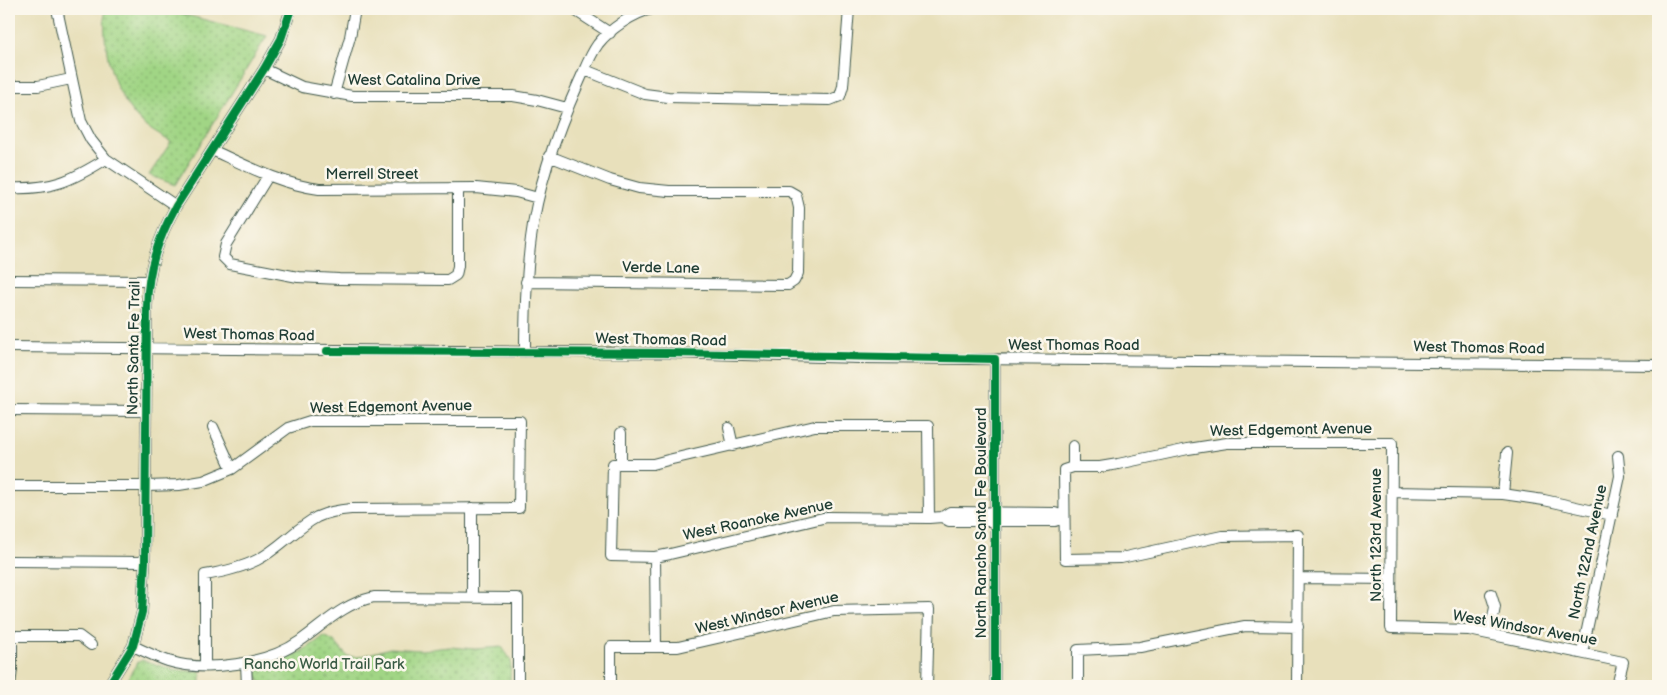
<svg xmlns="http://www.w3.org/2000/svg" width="1667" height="695" font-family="'Balsamiq Sans',sans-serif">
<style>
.park{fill:url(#park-dots);stroke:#60895c}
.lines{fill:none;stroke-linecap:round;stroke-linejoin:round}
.minor-casing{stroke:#3d5548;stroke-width:12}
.minor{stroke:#fff;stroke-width:10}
.cycleway-casing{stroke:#fbf7ec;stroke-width:11}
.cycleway{stroke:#00873e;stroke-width:8}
.labels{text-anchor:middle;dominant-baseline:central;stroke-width:5;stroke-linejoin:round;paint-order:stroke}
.street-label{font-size:15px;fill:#1f3d34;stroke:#fbf7ec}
.park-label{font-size:15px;fill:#395b44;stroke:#fbf7ec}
</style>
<defs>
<pattern id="park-dots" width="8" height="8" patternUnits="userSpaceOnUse" patternTransform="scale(1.25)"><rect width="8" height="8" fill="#a1d585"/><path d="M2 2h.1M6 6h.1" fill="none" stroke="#83ae6e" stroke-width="1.8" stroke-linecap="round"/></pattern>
</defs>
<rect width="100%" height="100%" fill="#fbf7ec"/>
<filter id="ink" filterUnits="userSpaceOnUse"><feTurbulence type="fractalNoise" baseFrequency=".02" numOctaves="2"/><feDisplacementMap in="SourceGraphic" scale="10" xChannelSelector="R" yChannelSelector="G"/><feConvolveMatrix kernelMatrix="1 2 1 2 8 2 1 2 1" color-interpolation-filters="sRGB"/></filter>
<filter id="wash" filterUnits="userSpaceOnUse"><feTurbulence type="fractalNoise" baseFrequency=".0096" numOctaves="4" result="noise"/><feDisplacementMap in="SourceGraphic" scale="20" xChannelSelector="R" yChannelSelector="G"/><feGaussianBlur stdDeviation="1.12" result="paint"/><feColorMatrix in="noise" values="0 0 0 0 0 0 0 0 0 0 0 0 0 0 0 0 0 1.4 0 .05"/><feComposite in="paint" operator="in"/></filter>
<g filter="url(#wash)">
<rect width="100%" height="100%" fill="#e8e0bb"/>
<path class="park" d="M 105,9 L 167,10 L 267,36 L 175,185 L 149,175 L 171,142 C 161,136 150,130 142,123 C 112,94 102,49 105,9 Z
M 324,636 L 334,641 L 347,656 L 358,657 L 390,648 L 420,650 L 450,647 L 475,649 L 502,647 L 511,660 L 510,686 L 261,686 L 257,674 L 260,667 C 285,661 304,652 324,636 Z
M 142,660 L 174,670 L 201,672 L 201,686 L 123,686 L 137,663 Z"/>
</g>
<g filter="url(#ink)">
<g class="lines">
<g class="minor-casing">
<path id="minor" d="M 57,9 L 81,121 L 91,140 L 106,159 L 176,206
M 573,9 L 610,33
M 264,69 L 302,87 L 352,96 L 513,96 L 537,100 L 567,108
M 585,70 L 645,94 L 668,97 L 830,100 L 840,96 L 843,86 L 849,9
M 9,86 L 38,86 L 71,79
M 334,94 L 350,37 L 355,9
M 212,150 C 247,166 281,184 319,189 L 476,188 L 516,192 L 538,198
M 268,176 L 226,244 L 223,257 L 230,264 L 298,277 L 339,279 L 448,280 L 456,275 L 458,266 L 458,189
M 9,188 C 51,190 71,181 106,159
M 9,280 L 148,281
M 526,282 L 788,285 L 794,281 L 798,273 L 799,208 L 796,195 L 789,191 L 669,191 L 639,188 L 610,180 L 549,156
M 9,347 L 669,353 L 859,358 L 1658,365
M 525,352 C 525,314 526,276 531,238 C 538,183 557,131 579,82 C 585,69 590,55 598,44 C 609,30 634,12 652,9
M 995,359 L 995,686
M 9,410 L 146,411
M 213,427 L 232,469
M 729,428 L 733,446
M 621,433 L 621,464 L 613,464 L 611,556 L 655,557 L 670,554 L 827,517 L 929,518 L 942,517 L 950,512 L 1055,513 L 1064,517
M 1073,446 L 1073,467 L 1064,470 L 1065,559 L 1121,558 L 1222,536 L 1298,535 L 1297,686
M 621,464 L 653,464 L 668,460 L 815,426 L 928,426 L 929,518
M 1073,467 L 1100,467 L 1118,464 L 1188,449 L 1227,443 L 1392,443 L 1391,628 L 1469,630 L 1623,662 L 1617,686
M 9,486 L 146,486 L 179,485 L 203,481 L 232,469 L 288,428 L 310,421 L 520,421 L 519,508 L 351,509 C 339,510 328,512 317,517 C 295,529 279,549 257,560 C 241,568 223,572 205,575 L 205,665
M 1392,492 L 1503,494 L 1544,500 L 1612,515
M 1503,494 L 1507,453
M 942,517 L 949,521 L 1055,521 L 1064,517
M 655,557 L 656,647
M 9,561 L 145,562
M 1298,578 L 1391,579
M 472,597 L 472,508
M 1490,634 L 1495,607 L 1491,594
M 9,636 L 79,636 L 91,645
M 133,646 C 144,651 156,657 168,661 C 206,673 268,664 300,641 C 327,622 341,605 374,597 L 518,598 L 518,686
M 1582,653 L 1620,476 L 1618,456
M 246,663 L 247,686
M 10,686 L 12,669 L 12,636
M 108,686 L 133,646 L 142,612 L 145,562 L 147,306 C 148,268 158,239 176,206 L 264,69 L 281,39 L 291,9
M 611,686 L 611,647 L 678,647 L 834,611 L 929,609 L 927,686
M 1078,686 L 1078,650 L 1140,647 L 1245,626 L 1298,627"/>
</g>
<use href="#minor" class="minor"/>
<g class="cycleway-casing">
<path id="cycleway" d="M 327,351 L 669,353 L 995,359 L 995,686
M 108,686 L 133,646 L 142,612 L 145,562 L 147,306 C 148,268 158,239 176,206 L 264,69 L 281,39 L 291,9"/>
</g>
<use href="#cycleway" class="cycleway"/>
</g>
</g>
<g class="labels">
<g class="street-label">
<text x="414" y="80">West Catalina Drive</text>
<text x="372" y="174">Merrell Street</text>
<text transform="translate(661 268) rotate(1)">Verde Lane</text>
<text transform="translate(249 335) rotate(1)">West Thomas Road</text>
<text transform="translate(661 340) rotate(1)">West Thomas Road</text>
<text x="1074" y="345">West Thomas Road</text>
<text transform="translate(134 348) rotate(-89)">North Santa Fe Trail</text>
<text transform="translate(1479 348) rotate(1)">West Thomas Road</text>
<text transform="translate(391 407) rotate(-1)">West Edgemont Avenue</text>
<text transform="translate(1291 430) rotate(-1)">West Edgemont Avenue</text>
<text transform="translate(758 520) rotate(-12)">West Roanoke Avenue</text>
<text transform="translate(981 523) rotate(-90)">North Rancho Santa Fe Boulevard</text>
<text transform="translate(1376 535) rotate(-90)">North 123rd Avenue</text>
<text transform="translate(1588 552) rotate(-78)">North 122nd Avenue</text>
<text transform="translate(767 613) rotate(-13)">West Windsor Avenue</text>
<text transform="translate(1525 628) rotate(10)">West Windsor Avenue</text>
</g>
<g class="park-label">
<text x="324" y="664">Rancho World Trail Park</text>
</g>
</g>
<rect width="1667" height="695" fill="none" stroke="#fbf7ec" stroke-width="30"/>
</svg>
